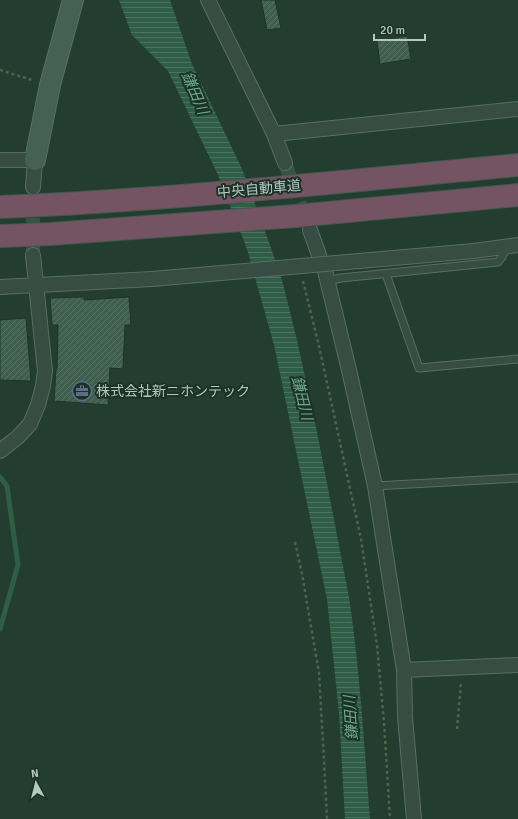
<svg xmlns="http://www.w3.org/2000/svg" width="518" height="819" font-family="Signika,'Noto Sans JP',sans-serif">
<style>
.water{fill:url(#water-rules)}
.lines{fill:none;stroke-linecap:round;stroke-linejoin:round}
.stream{stroke:#2f5d46;stroke-width:5}
.building{fill:url(#building-hatch);stroke:#1e342a}
.street-tunnel{stroke:#395246;stroke-width:14;stroke-dasharray:14 7;stroke-linecap:butt}
.lane-casing{stroke:#586e64;stroke-width:9}
.street-casing{stroke:#586e64;stroke-width:16}
.secondary-casing{stroke:#586e64;stroke-width:22}
.highway-casing{stroke:#42584e;stroke-width:24}
.path{stroke:#4c654d;stroke-width:2.5;stroke-dasharray:3 3;stroke-linecap:butt}
.lane{stroke:#374d43;stroke-width:7}
.street{stroke:#374d43;stroke-width:14}
.secondary{stroke:#456155;stroke-width:20}
.highway{stroke:#745462;stroke-width:22}
.street-bridge-casing{stroke:#586e64;stroke-width:16;stroke-linecap:butt}
.street-bridge{stroke:#374d43;stroke-width:14}
.labels{text-anchor:middle;dominant-baseline:central;stroke-width:4;stroke-linejoin:round;paint-order:stroke}
.street-label{font-size:14px;fill:#b3c9bf;stroke:#1c3228}
.poi-label{font-size:14px;fill:#b3c9bf;stroke:#1c3228;text-anchor:start}
.water-label{font-size:15px;font-style:italic;fill:#6ba98b;stroke:#1c3228}
</style>
<defs>
<pattern id="water-rules" width="6" height="5" patternUnits="userSpaceOnUse"><rect width="6" height="5" fill="#2f5d46"/><path d="M0 2.5h6" fill="none" stroke="#4b735f"/></pattern>
<pattern id="building-hatch" width="6" height="6" patternUnits="userSpaceOnUse"><rect width="6" height="6" fill="#3f5e4e"/><path d="M-1 1l2-2M0 6l6-6M5 7l2-2" fill="none" stroke="#587466"/></pattern>
</defs>
<rect width="100%" height="100%" fill="#233d31"/>
<path class="water" d="M 119,0 L 170,0 L 192,64 L 242,169 L 270,245 L 282,280 L 297,340 L 317,432 L 349,597 C 360,670 364,745 370,819 L 345,819 L 339,713 L 327,599 L 274,345 L 247,249 L 218,175 L 168,71 L 132,35 Z"/>
<g class="lines">
<path class="stream" d="M 0,477 L 7,486 L 18,565 L 0,629"/>
</g>
<path class="building" d="M 261,0 L 275,0 L 281,28 L 267,30 Z
M 407,36 L 411,59 L 380,64 L 377,41 Z
M 84,297 L 84,300 L 129,297 L 131,325 L 125,325 L 123,369 L 110,368 L 108,405 L 54,401 L 56,369 L 57,369 L 58,325 L 52,325 L 50,298 Z
M 26,318 L 31,381 L 0,380 L 0,320 Z"/>
<g class="lines">
<path class="street-tunnel" d="M 285,163 L 307,223
M 33,197 L 33,255"/>
<g class="lane-casing">
<path id="lane" d="M 386,274 L 419,368 L 518,359
M 327,281 L 341,278 L 498,262 L 502,257 L 507,246
M 375,486 L 518,478"/>
</g>
<g class="street-casing">
<path id="street" d="M 208,0 L 274,134 L 285,163
M 274,134 L 518,109
M 0,160 L 35,160 L 33,187
M 310,230 L 319,255
M 474,251 L 518,245
M 325,271 L 349,370 L 375,486 L 404,670 L 405,717 L 414,819
M 0,287 L 152,279
M 0,451 L 18,437 L 30,424 L 38,405 L 43,386 L 45,371 L 33,255
M 404,670 L 518,665"/>
</g>
<g class="secondary-casing">
<path id="secondary" d="M 35,160 L 50,85 L 73,0"/>
</g>
<g class="highway-casing">
<path id="highway" d="M 0,207 C 173,200 346,181 518,165
M 0,236 L 51,234 L 296,216 L 518,195"/>
</g>
<path class="path" d="M 0,70 L 32,80
M 303,281 L 319,346 L 361,539 L 377,645 L 384,722 L 390,819
M 295,542 L 302,574 L 319,673 L 324,760 L 327,819
M 457,729 L 461,682"/>
<use href="#lane" class="lane"/>
<use href="#street" class="street"/>
<use href="#secondary" class="secondary"/>
<use href="#highway" class="highway"/>
<g class="street-bridge-casing">
<path id="street-bridge" d="M 152,279 L 474,251"/>
</g>
<use href="#street-bridge" class="street-bridge"/>
</g>
<defs>
<g id="office-ring" transform="scale(1)"><circle r="9.5" fill="#1c3228" stroke="#5c6f8a" stroke-width="1.5"/><path d="M-6-3h4V-5.5h4V-3h4V5H-6ZM-1-4.5V-3h2v-1.5ZM-6 0V1H6V0Z" fill="#5c6f8a"/></g>
</defs>
<g fill-rule="evenodd">
<use href="#office-ring" x="82" y="391"/>
</g>
<g class="labels">
<g class="street-label">
<text transform="translate(259 189) rotate(-5)">中央自動車道</text>
</g>
<g class="poi-label">
<text x="96" y="391">株式会社新ニホンテック</text>
</g>
<g class="water-label">
<text transform="translate(195 93) rotate(67)">鎌田川</text>
<text transform="translate(302 398) rotate(76)">鎌田川</text>
<text transform="translate(351 718) rotate(-94)">鎌田川</text>
</g>
</g>
<g transform="translate(36 783) rotate(353)" stroke="#1c3228" stroke-width="3" paint-order="stroke">
<path d="M0-3L7 15L0 10L-7 15Z" fill="#b3c9bf"/>
<text y="-6" font-size="11" font-weight="bold" text-anchor="middle" fill="#b3c9bf">N</text>
</g>
<path d="M374 34v6h51v-6" fill="none" stroke="#b3c9bf" stroke-width="2"/>
<text x="380" y="34" font-size="12" fill="#b3c9bf" stroke="#1c3228" stroke-width="3" paint-order="stroke">20 m</text>
</svg>
